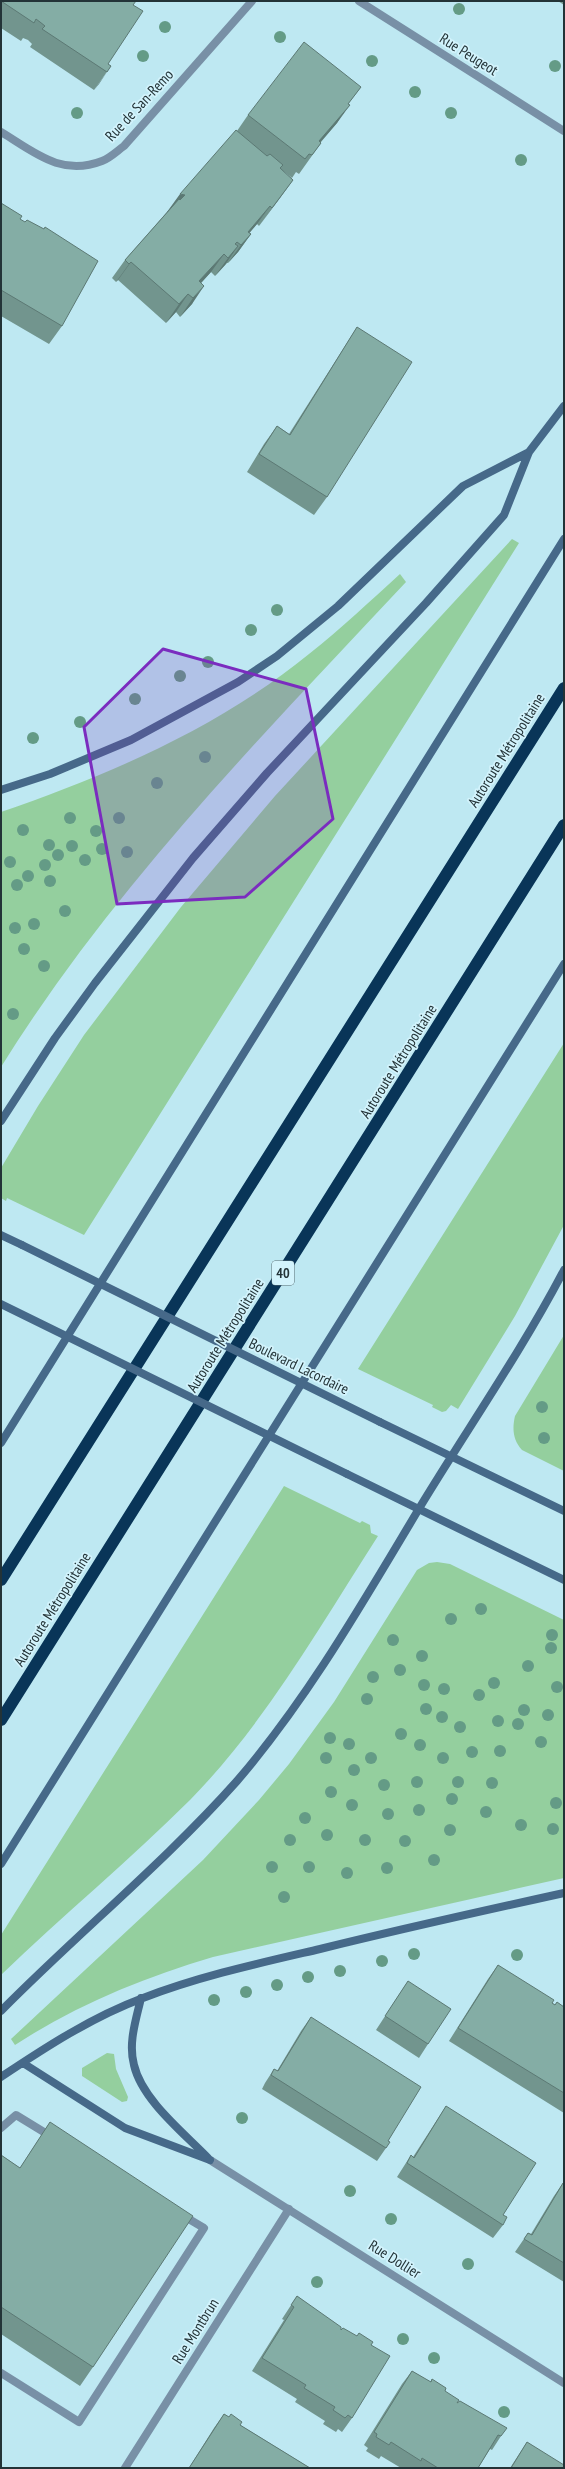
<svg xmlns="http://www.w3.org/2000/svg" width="565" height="2469" font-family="'PT Sans Narrow',sans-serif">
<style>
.green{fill:#94cf9e}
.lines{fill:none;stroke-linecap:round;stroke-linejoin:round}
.lane{stroke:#7890a6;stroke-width:8}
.street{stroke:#7890a6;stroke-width:8}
.secondary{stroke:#466989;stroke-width:8}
.highway{stroke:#093558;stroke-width:12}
.secondary-bridge{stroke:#466989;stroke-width:8}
.tree{fill:#649b86}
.wall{fill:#72958e}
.shaded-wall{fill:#5c7974}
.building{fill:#84ada5;stroke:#5c7974}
.marked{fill:#7b2cbf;fill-opacity:0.2;stroke:#7b2cbf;stroke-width:3;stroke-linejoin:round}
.labels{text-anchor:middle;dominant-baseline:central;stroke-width:3.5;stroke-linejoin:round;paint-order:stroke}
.shield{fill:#d2f3fc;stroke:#586d72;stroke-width:1}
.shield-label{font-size:14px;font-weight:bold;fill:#233337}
.street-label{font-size:15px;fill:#233337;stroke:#d2f3fc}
</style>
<rect width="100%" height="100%" fill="#bee8f2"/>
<path class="green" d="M 512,539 L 519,543 L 84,1235 L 7,1198 L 6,1201 L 1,1198 L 1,1168 L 38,1106 L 84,1035 L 181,907 L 275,796 Z
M 400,574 L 406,582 C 262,736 113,887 1,1067 L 1,812 C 109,775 220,727 309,654 C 341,629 370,601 400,574 Z
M 564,1043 L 564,1225 L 515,1316 L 458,1409 L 451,1405 L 446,1411 L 442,1412 L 432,1407 L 433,1405 L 358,1369 Z
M 564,1335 L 564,1471 L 522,1450 C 513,1440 512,1429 515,1416 Z
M 284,1486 L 360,1523 L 362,1521 L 370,1525 L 371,1533 L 378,1536 C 320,1626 266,1722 191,1799 C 130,1860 63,1915 1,1975 L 1,1935 Z
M 437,1562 L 450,1564 L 564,1620 L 564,1878 L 213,1957 C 143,1978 76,2005 15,2045 L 11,2039 L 203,1860 L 259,1800 L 289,1764 L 334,1702 L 417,1570 L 429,1563 Z
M 107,2053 L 114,2054 L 116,2069 L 128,2097 L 127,2101 L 122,2102 L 82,2076 L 82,2068 Z"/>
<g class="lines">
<path class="lane" d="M 1,2128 L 16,2115 L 52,2137
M 1,2373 L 79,2422 L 204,2228 L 182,2215"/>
<path class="street" d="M 359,1 L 564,131
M 1,132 C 34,152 61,177 102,161 C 110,158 117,151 124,146 L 252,1
M 210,2160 L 564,2383
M 125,2468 L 289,2209"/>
<path class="secondary" d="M 1,790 L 50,774 L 131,740 L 238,682 L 277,656 L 338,606 L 463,486 L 529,452
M 1,1121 L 55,1038 L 95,983 L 193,858 L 267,773 L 426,603 L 504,515 L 529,452 L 564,406
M 1,1235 L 22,1245
M 380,1422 L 564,1511
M 1,1443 L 564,539
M 347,1474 L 564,1580
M 1,1864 L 564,964
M 141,1998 C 136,2020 128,2043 134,2065 C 142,2100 184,2133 208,2158
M 1,2011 C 78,1933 164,1863 237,1781 C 309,1697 363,1602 420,1507 C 468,1428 521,1352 564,1270
M 23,2063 L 125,2128 L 210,2160
M 1,2077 C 46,2047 92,2017 143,1998 C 200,1976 260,1963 320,1949 C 401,1929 482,1911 564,1893"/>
<path class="highway" d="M 1,1580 L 564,688
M 1,1720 L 564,825"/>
<path class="secondary-bridge" d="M 22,1245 L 380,1422
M 1,1304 L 347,1474"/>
</g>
<g class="tree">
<circle cx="459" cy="9" r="6"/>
<circle cx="165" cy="27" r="6"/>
<circle cx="280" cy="37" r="6"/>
<circle cx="143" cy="56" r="6"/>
<circle cx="372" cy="61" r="6"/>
<circle cx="555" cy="66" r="6"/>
<circle cx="415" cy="92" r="6"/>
<circle cx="77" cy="113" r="6"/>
<circle cx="451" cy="113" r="6"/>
<circle cx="521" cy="160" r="6"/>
<circle cx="277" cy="610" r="6"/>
<circle cx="251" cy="630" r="6"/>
<circle cx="208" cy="662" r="6"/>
<circle cx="180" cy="676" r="6"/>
<circle cx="135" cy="699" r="6"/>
<circle cx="80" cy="722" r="6"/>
<circle cx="33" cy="738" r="6"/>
<circle cx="205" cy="757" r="6"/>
<circle cx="157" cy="783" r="6"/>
<circle cx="70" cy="818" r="6"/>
<circle cx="119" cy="818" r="6"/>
<circle cx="23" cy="830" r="6"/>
<circle cx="96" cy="831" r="6"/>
<circle cx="49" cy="845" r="6"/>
<circle cx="72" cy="846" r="6"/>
<circle cx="102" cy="849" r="6"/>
<circle cx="127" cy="852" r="6"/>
<circle cx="58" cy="855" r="6"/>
<circle cx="85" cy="860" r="6"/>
<circle cx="10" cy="862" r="6"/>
<circle cx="45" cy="865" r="6"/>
<circle cx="28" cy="876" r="6"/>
<circle cx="50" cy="881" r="6"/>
<circle cx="17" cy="885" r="6"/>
<circle cx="65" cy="911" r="6"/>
<circle cx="34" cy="924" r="6"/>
<circle cx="15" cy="928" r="6"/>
<circle cx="24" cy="949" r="6"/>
<circle cx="44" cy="966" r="6"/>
<circle cx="13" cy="1014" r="6"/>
<circle cx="542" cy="1407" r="6"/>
<circle cx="544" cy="1438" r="6"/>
<circle cx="481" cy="1609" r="6"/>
<circle cx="451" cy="1619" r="6"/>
<circle cx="552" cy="1635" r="6"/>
<circle cx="393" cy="1640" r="6"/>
<circle cx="551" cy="1648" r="6"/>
<circle cx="422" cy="1656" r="6"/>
<circle cx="528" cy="1666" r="6"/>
<circle cx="400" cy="1670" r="6"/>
<circle cx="373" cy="1677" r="6"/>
<circle cx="494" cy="1683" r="6"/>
<circle cx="424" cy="1685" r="6"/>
<circle cx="557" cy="1687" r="6"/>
<circle cx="444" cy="1689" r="6"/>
<circle cx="479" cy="1695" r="6"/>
<circle cx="367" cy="1699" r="6"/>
<circle cx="426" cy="1709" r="6"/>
<circle cx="524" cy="1710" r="6"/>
<circle cx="548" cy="1715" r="6"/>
<circle cx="442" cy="1717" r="6"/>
<circle cx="498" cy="1721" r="6"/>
<circle cx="518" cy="1724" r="6"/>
<circle cx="460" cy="1727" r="6"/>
<circle cx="401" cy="1734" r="6"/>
<circle cx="330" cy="1738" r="6"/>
<circle cx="541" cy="1742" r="6"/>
<circle cx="349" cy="1744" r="6"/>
<circle cx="420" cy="1745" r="6"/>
<circle cx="500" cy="1751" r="6"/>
<circle cx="472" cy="1752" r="6"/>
<circle cx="326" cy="1758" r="6"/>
<circle cx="371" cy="1758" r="6"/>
<circle cx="443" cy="1758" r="6"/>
<circle cx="354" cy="1770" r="6"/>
<circle cx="417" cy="1782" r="6"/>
<circle cx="458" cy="1782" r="6"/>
<circle cx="492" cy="1783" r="6"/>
<circle cx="384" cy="1785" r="6"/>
<circle cx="331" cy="1792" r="6"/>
<circle cx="452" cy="1799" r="6"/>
<circle cx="556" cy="1803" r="6"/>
<circle cx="352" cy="1805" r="6"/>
<circle cx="419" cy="1810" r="6"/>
<circle cx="486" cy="1812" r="6"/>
<circle cx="388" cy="1814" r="6"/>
<circle cx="305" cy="1818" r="6"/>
<circle cx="521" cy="1825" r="6"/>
<circle cx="553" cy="1829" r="6"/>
<circle cx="450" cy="1830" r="6"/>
<circle cx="327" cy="1835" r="6"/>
<circle cx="290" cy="1840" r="6"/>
<circle cx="365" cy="1840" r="6"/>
<circle cx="405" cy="1841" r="6"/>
<circle cx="434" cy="1860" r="6"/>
<circle cx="272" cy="1867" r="6"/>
<circle cx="309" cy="1867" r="6"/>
<circle cx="387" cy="1868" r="6"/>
<circle cx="347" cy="1873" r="6"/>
<circle cx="284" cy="1897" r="6"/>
<circle cx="414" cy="1954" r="6"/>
<circle cx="517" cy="1955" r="6"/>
<circle cx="382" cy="1961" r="6"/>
<circle cx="340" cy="1971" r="6"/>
<circle cx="308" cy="1977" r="6"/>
<circle cx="277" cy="1985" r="6"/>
<circle cx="246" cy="1992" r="6"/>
<circle cx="214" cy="2000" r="6"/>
<circle cx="242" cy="2118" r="6"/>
<circle cx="350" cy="2191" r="6"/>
<circle cx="391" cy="2219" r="6"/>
<circle cx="468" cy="2264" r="6"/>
<circle cx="317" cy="2282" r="6"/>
<circle cx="403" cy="2339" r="6"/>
<circle cx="434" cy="2358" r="6"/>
<circle cx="504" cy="2412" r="6"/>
</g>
<path class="wall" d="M 1,1 L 133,5 L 108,64 L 111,66 L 94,90 L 30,47 L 32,44 L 28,40 L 23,38 L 21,41 L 1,28 Z
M 558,1 L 564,1 L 564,5 Z
M 361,87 L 348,104 L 337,123 L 321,142 L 321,143 L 299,174 L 296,172 L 292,178 L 282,170 L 293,180 L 259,226 L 257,224 L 249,233 L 251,234 L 238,252 L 228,263 L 227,263 L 215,276 L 211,272 L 201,283 L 192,304 L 180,317 L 176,312 L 166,323 L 118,280 L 116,282 L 112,278 L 125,260 L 167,212 L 237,131 L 248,115 Z
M 1,203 L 20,219 L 62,326 L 49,344 L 1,316 Z
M 357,327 L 327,497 L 314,515 L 247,472 L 264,444 L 277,426 L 289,434 L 345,346 Z
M 498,1965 L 555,2005 L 557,2002 L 564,2007 L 564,2113 L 449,2041 L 488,1979 Z
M 408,1981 L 428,2044 L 419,2058 L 376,2030 Z
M 311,2017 L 388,2141 L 386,2148 L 377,2161 L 262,2089 L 265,2083 L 274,2069 L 277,2071 L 301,2031 Z
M 446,2106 L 503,2215 L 503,2225 L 493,2238 L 397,2177 L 411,2155 L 413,2157 L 437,2120 Z
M 50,2122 L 93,2367 L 80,2386 L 1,2334 L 1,2155 L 20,2168 Z
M 563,2183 L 564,2183 L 564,2282 L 515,2252 L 528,2233 L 531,2234 L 554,2196 Z
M 297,2296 L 341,2329 L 371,2345 L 352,2418 L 342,2432 L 338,2429 L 336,2432 L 323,2424 L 325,2421 L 295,2402 L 297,2399 L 252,2371 L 284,2320 L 282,2319 Z
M 412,2371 L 430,2382 L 432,2379 L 457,2403 L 501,2436 L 492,2450 L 490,2449 L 478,2468 L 401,2468 L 381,2456 L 379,2459 L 366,2451 L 368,2448 L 364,2445 L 402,2384 Z
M 224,2414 L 240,2425 L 310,2468 L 189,2468 L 214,2428 Z
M 527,2442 L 564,2468 L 510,2468 Z"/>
<path class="shaded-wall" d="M 111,66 L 99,84 L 94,90 L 107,72 Z
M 350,105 L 337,123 L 310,154 L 319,141 Z
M 293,180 L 280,198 L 259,226 L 272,208 Z
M 180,194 L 185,195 L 172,213 L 167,212 Z
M 270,206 L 257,224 L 240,244 L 248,232 Z
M 251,234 L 238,252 L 228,263 L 241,245 Z
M 238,246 L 225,265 L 215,276 L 228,258 Z
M 224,254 L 211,272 L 190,295 L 199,281 Z
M 131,262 L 118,280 L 116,282 L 129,264 Z
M 204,286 L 192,304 L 180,317 L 193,298 Z
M 188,294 L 176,312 L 166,323 L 179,304 Z"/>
<path class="building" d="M 1,1 L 136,1 L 133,5 L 143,11 L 108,64 L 111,66 L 107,72 L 42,29 L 45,26 L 40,22 L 36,19 L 34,23 Z
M 304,42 L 361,87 L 348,104 L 350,105 L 319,141 L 321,143 L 312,155 L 309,154 L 305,159 L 248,115 Z
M 236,130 L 267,156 L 270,154 L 283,165 L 280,168 L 293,180 L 272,208 L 270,206 L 248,232 L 251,234 L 241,245 L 237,242 L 235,244 L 238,246 L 228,258 L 224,254 L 199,281 L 204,286 L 193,298 L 188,294 L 179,304 L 131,262 L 129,264 L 125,260 L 179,199 L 180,200 L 185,195 L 180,194 Z
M 1,203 L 22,216 L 20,219 L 25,222 L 27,220 L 44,229 L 45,227 L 98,261 L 62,326 L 1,290 Z
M 357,327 L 412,362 L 327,497 L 259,454 L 277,426 L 290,435 Z
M 498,1965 L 554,2000 L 552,2003 L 555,2005 L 557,2002 L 564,2007 L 564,2093 L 458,2028 Z
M 408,1981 L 451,2009 L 428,2044 L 385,2016 Z
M 311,2017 L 421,2087 L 388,2141 L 390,2142 L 386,2148 L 271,2075 L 274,2069 L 278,2071 Z
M 446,2106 L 536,2163 L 503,2215 L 507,2217 L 503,2225 L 407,2163 L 411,2155 L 414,2158 Z
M 50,2122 L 193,2216 L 93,2367 L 1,2307 L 1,2155 L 20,2168 Z
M 563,2183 L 564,2183 L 564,2263 L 524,2239 L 528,2233 L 532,2235 Z
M 297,2296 L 341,2327 L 341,2330 L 343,2328 L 357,2336 L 359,2333 L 373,2342 L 371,2345 L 390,2356 L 352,2418 L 348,2415 L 345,2418 L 333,2410 L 335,2407 L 304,2388 L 306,2385 L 262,2358 L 294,2307 L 291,2305 Z
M 412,2371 L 431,2382 L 432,2379 L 446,2388 L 445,2391 L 459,2400 L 457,2403 L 460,2401 L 507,2428 L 501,2436 L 498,2435 L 478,2468 L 438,2468 L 422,2458 L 421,2461 L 391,2442 L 389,2445 L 376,2437 L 377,2434 L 374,2432 Z
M 224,2414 L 229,2417 L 231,2414 L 242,2422 L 240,2425 L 310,2468 L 189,2468 Z
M 527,2442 L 564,2465 L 564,2468 L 511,2468 Z"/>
<path class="marked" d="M 163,649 L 306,689 L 333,819 L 245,897 L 117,904 L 84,727 Z"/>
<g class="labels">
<rect class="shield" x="272" y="1261" width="22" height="24" rx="3"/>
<g class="shield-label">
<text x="283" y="1273">40</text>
</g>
<g class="street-label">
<text transform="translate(469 54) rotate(32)">Rue Peugeot</text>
<text transform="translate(139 105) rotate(-47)">Rue de San-Remo</text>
<text transform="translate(506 750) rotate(-58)">Autoroute Métropolitaine</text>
<text transform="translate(398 1061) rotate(-58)">Autoroute Métropolitaine</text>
<text transform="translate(225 1335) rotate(-58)">Autoroute Métropolitaine</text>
<text transform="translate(299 1366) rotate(26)">Boulevard Lacordaire</text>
<text transform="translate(52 1609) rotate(-58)">Autoroute Métropolitaine</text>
<text transform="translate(395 2259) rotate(32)">Rue Dollier</text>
<text transform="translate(195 2331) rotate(-58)">Rue Montbrun</text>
</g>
</g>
<rect width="565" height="2469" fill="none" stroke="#233337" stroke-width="4"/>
</svg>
